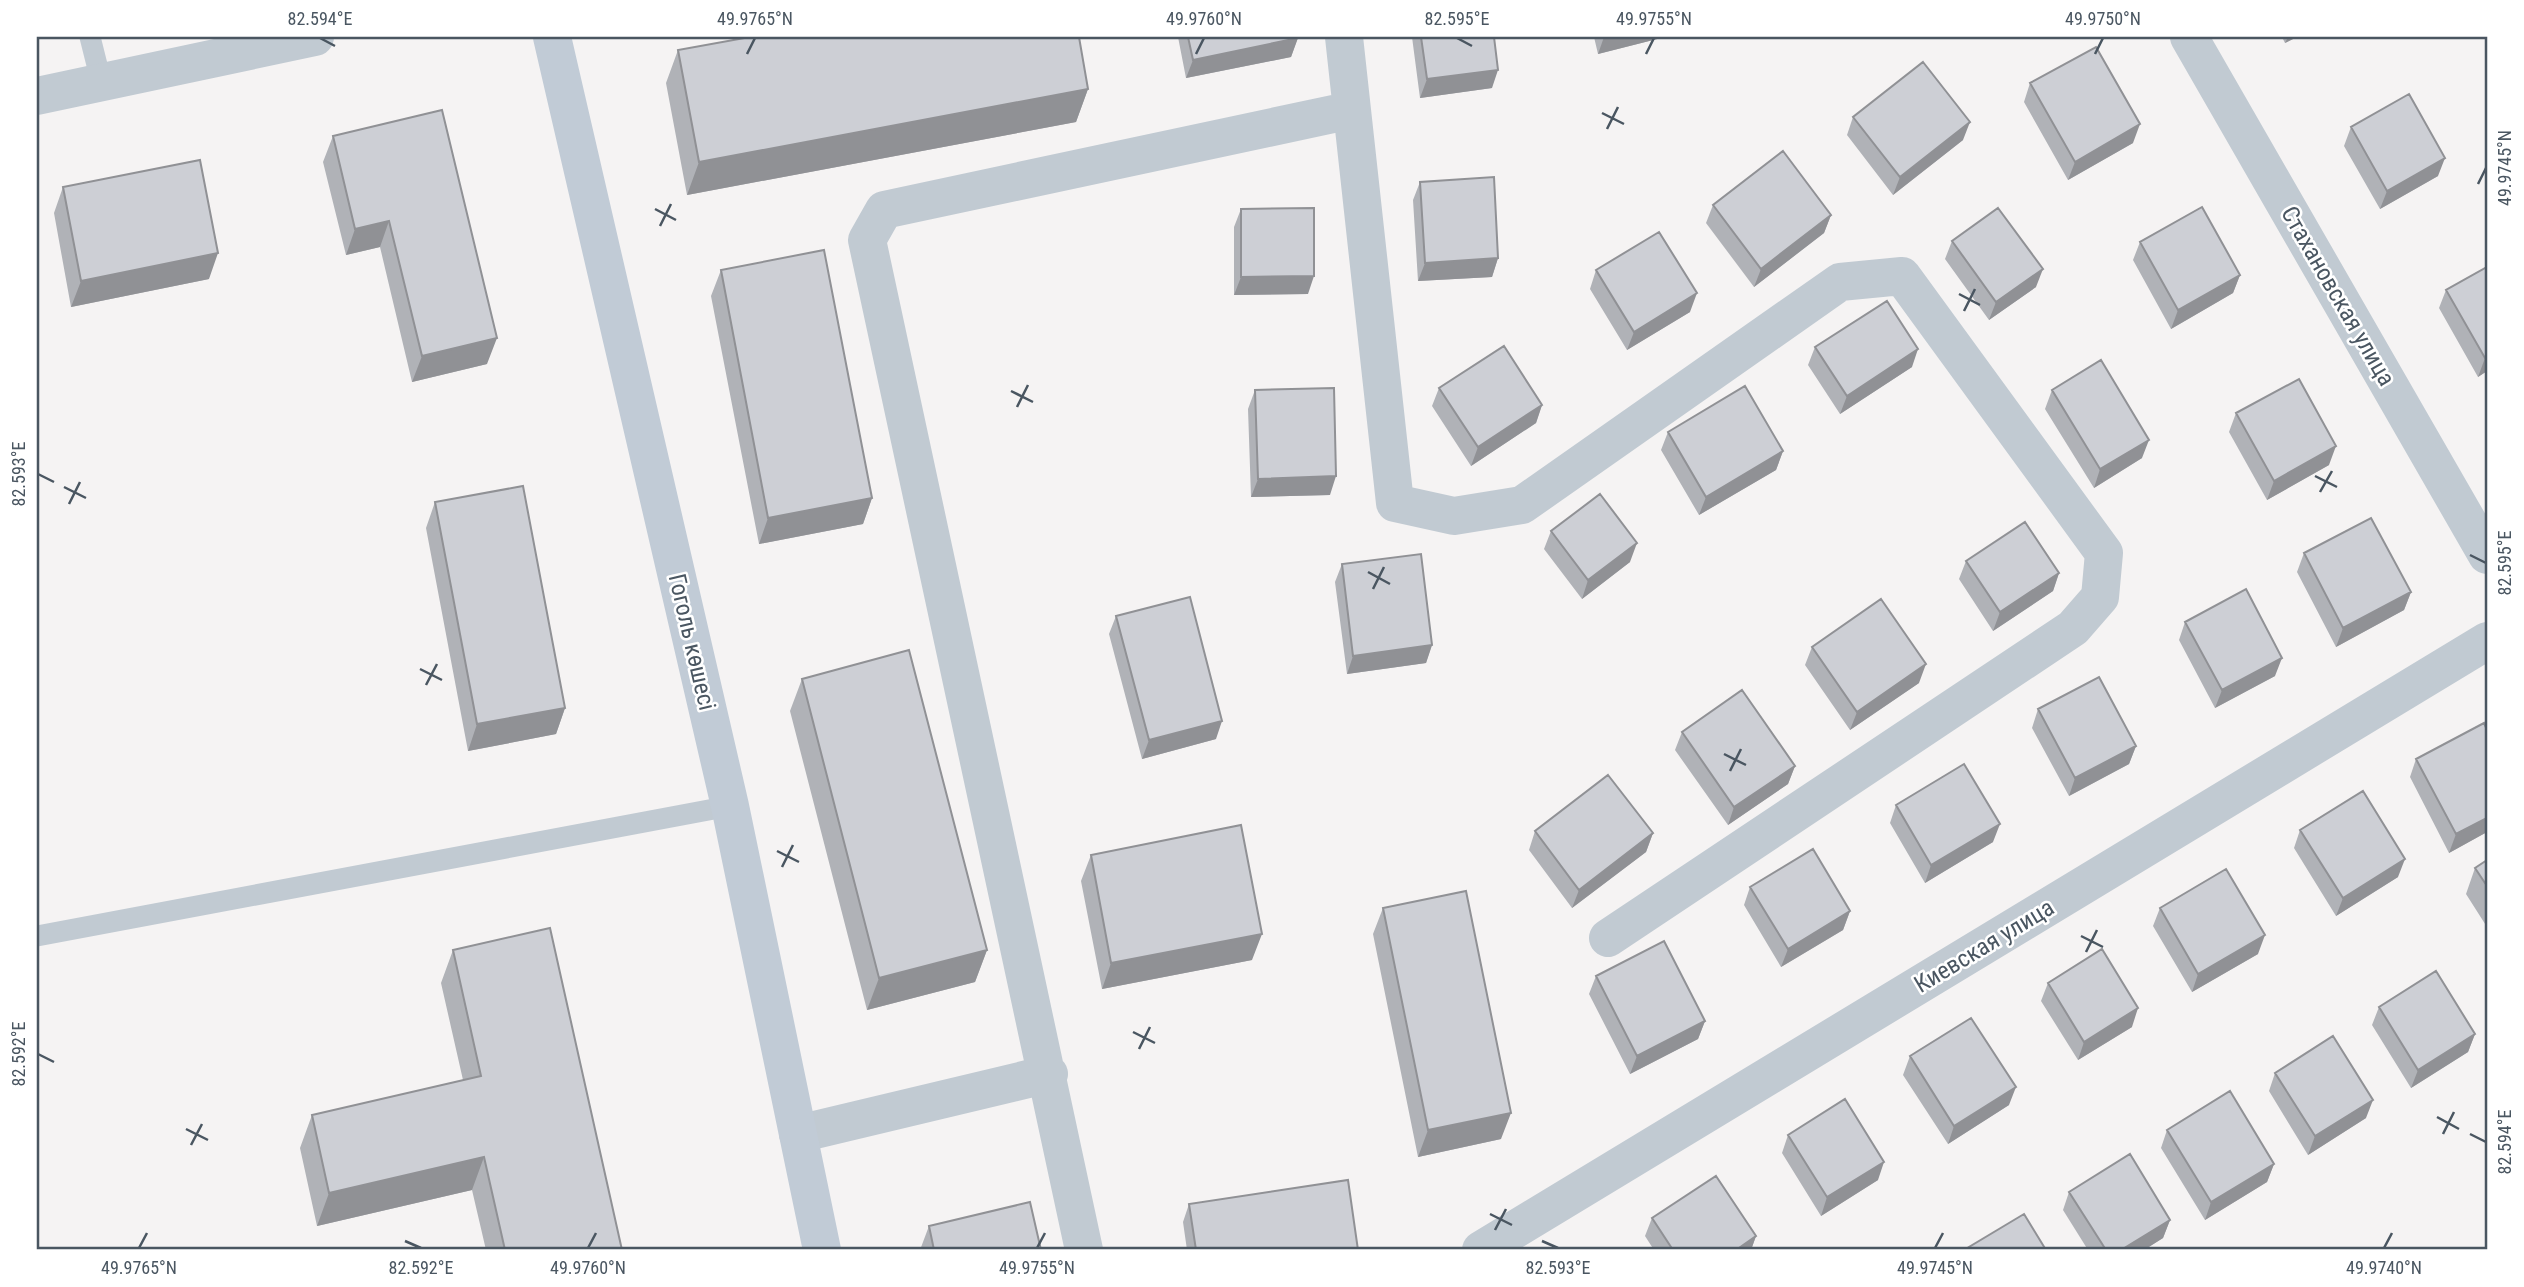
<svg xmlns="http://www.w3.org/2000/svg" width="2524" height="1287" font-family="'Roboto Condensed',sans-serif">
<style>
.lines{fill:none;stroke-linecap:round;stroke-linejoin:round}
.lane{stroke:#c1cad2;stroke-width:21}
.street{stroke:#c1cad2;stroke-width:38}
.secondary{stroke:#c1cbd6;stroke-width:38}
.wall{fill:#b0b2b7}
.shaded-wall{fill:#909195}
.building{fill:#cdcfd5;stroke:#909195;stroke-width:2}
.ticks{fill:none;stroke:#4a5661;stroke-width:2.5}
.labels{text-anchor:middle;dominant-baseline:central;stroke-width:5;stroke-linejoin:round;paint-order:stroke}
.street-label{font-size:24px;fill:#4a5661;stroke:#fff}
.neatline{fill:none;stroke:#4a5661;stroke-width:2.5}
.ticks-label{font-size:18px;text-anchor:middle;fill:#4a5661}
</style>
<rect width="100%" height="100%" fill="#f5f3f3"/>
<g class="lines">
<path class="lane" d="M 90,37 L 101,81
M 37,936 L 730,806"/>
<path class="street" d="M 1344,37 L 1395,503 L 1454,516 L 1522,505 L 1840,282 L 1902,276 L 2104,553 L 2100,597 L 2073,628 L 1608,938
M 2189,37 L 2487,555
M 37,96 L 315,37
M 798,1134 L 1049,1074
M 1084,1250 L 867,240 L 884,210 L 1352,110
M 1481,1250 L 2487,641"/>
<path class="secondary" d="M 552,37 L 730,806 L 822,1250"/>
</g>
<path class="wall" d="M 1178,37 L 1298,37 L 1291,57 L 1186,78 Z
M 1412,37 L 1494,37 L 1492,88 L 1420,98 Z
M 1594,37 L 1665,37 L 1598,54 Z
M 2282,37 L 2297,37 L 2285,43 Z
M 678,50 L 1088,89 L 1076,122 L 687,195 L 666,83 Z
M 2030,83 L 2133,143 L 2068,180 L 2024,102 Z
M 1853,117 L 1963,140 L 1893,195 L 1847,135 Z
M 2351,127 L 2438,176 L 2380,209 L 2344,146 Z
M 333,136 L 487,364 L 412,382 L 380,247 L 346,255 L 323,162 Z
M 1420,182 L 1498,258 L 1492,277 L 1418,281 L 1413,200 Z
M 63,187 L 209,279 L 71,307 L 54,213 Z
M 1713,205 L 1831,215 L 1824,233 L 1754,287 L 1706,223 Z
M 1241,209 L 1308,294 L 1234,295 L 1234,227 Z
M 1952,241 L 2036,287 L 1989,320 L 1945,259 Z
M 2140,242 L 2240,275 L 2233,293 L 2171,329 L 2133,260 Z
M 2487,267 L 2487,371 L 2478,377 L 2439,308 L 2446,290 Z
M 721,270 L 872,498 L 863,524 L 759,544 L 711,296 Z
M 1596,270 L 1690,312 L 1627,350 L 1590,289 Z
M 1815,347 L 1912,367 L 1840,414 L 1808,365 Z
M 1439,388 L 1542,405 L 1536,423 L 1471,466 L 1432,406 Z
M 1255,390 L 1330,495 L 1251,497 L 1248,409 Z
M 2052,390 L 2142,458 L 2094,488 L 2045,409 Z
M 2236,413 L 2329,465 L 2267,500 L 2229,432 Z
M 1668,432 L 1783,451 L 1776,470 L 1699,515 L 1661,450 Z
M 435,502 L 565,708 L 556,734 L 468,751 L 426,528 Z
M 1551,531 L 1630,562 L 1582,599 L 1544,549 Z
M 2304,553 L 2411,592 L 2404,610 L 2336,647 L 2297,572 Z
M 1966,561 L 2059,573 L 2053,591 L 1993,631 L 1959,579 Z
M 1342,564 L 1432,645 L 1426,663 L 1347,674 L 1335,582 Z
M 1116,616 L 1216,739 L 1142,759 L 1109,634 Z
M 2185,622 L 2275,676 L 2215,708 L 2179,640 Z
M 1812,647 L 1919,683 L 1850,730 L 1805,665 Z
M 802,679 L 987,950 L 975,982 L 867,1010 L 790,711 Z
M 2038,709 L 2136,746 L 2129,764 L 2069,796 L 2032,728 Z
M 1682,732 L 1795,766 L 1788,784 L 1728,825 L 1675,750 Z
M 2416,759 L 2487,832 L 2449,853 L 2410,777 Z
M 1896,805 L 1993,842 L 1925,883 L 1890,823 Z
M 2300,830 L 2398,877 L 2336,916 L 2294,848 Z
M 1535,831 L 1653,833 L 1646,852 L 1572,908 L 1529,850 Z
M 1091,855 L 1252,960 L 1102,989 L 1081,881 Z
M 2487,860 L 2487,927 L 2466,894 L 2475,868 Z
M 1750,887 L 1850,911 L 1843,930 L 1781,967 L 1744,905 Z
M 1383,908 L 1501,1139 L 1418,1157 L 1373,934 Z
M 2160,908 L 2258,954 L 2192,992 L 2153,926 Z
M 453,950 L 622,1250 L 486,1250 L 472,1190 L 317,1226 L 300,1148 L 312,1115 L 463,1080 L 441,983 Z
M 1596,976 L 1705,1021 L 1698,1039 L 1630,1074 L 1589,994 Z
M 2048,983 L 2132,1027 L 2078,1060 L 2041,1001 Z
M 2379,1007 L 2475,1034 L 2468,1052 L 2411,1088 L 2372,1025 Z
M 1910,1056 L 2009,1105 L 1948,1144 L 1903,1075 Z
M 2275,1073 L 2366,1118 L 2308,1155 L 2269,1091 Z
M 2167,1130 L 2274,1164 L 2267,1182 L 2205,1220 L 2161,1148 Z
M 1788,1135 L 1878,1180 L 1821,1216 L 1782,1153 Z
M 2069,1192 L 2170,1220 L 2163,1238 L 2144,1250 L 2088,1250 L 2063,1210 Z
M 1189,1204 L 1358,1250 L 1187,1250 L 1183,1222 Z
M 1652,1218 L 1756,1236 L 1751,1250 L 1654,1250 L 1645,1236 Z
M 929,1226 L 1041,1250 L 920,1250 Z"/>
<path class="shaded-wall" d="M 1604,37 L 1665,37 L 1598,54 Z
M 2288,37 L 2297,37 L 2285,43 Z
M 1298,38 L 1291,57 L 1186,78 L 1193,60 Z
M 1498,70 L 1492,88 L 1420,98 L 1427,79 Z
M 1088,89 L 1076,122 L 687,195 L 699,162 Z
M 1970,122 L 1963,140 L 1893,195 L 1900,177 Z
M 2140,124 L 2133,143 L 2068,180 L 2075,162 Z
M 2445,158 L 2438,176 L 2380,209 L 2387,191 Z
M 1831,215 L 1824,233 L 1754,287 L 1761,269 Z
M 389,221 L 380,247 L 346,255 L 355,229 Z
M 218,253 L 209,279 L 71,307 L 81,281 Z
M 1498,258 L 1492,277 L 1418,281 L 1425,263 Z
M 2043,269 L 2036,287 L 1989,320 L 1996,302 Z
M 2240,275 L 2233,293 L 2171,329 L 2178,310 Z
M 1314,276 L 1308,294 L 1234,295 L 1241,277 Z
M 1697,293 L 1690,312 L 1627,350 L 1634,332 Z
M 497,338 L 487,364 L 412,382 L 422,356 Z
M 1918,349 L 1912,367 L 1840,414 L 1847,396 Z
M 2487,357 L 2487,371 L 2478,377 L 2485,358 Z
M 1542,405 L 1536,423 L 1471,466 L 1478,447 Z
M 2149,440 L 2142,458 L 2094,488 L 2100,469 Z
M 2336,446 L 2329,465 L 2267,500 L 2274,481 Z
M 1783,451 L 1776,470 L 1699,515 L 1706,497 Z
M 1336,476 L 1330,495 L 1251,497 L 1258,479 Z
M 872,498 L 863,524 L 759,544 L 768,518 Z
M 1637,543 L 1630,562 L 1582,599 L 1588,580 Z
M 2059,573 L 2053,591 L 1993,631 L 2000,612 Z
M 2411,592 L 2404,610 L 2336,647 L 2343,628 Z
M 1432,645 L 1426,663 L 1347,674 L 1353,656 Z
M 2282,658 L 2275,676 L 2215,708 L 2222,690 Z
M 1926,664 L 1919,683 L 1850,730 L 1857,712 Z
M 565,708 L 556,734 L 468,751 L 477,724 Z
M 1222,721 L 1216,739 L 1142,759 L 1149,740 Z
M 2136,746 L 2129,764 L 2069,796 L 2075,778 Z
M 1795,766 L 1788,784 L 1728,825 L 1734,807 Z
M 2487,818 L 2487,832 L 2449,853 L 2456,834 Z
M 2000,824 L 1993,842 L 1925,883 L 1931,865 Z
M 1653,833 L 1646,852 L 1572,908 L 1579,890 Z
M 2405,859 L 2398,877 L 2336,916 L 2343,898 Z
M 1850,911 L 1843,930 L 1781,967 L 1788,949 Z
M 1262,934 L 1252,960 L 1102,989 L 1111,963 Z
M 2265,935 L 2258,954 L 2192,992 L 2198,974 Z
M 987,950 L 975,982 L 867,1010 L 879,978 Z
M 2138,1008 L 2132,1027 L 2078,1060 L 2084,1042 Z
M 1705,1021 L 1698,1039 L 1630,1074 L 1637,1056 Z
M 2475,1034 L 2468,1052 L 2411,1088 L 2418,1070 Z
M 2016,1087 L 2009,1105 L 1948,1144 L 1954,1126 Z
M 2373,1100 L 2366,1118 L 2308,1155 L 2315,1136 Z
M 1511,1113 L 1501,1139 L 1418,1157 L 1428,1130 Z
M 484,1157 L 472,1190 L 317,1226 L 329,1193 Z
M 1884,1162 L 1878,1180 L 1821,1216 L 1827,1197 Z
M 2274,1164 L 2267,1182 L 2205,1220 L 2211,1202 Z
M 2170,1220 L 2163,1238 L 2144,1250 L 2121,1250 Z
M 1756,1236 L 1751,1250 L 1736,1250 Z"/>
<path class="building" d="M 750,37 L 1079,37 L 1088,89 L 699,162 L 678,50 Z
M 1188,37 L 1298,37 L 1298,38 L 1193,60 Z
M 1421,37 L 1494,37 L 1498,70 L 1427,79 Z
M 2096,47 L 2140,124 L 2075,162 L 2030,83 Z
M 1923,62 L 1970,122 L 1900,177 L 1853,117 Z
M 2409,94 L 2445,158 L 2387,191 L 2351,127 Z
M 442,110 L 497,338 L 422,356 L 389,221 L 355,229 L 333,136 Z
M 1783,151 L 1831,215 L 1761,269 L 1713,205 Z
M 200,160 L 218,253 L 81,281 L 63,187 Z
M 1494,177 L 1498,258 L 1425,263 L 1420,182 Z
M 2202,207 L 2240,275 L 2178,310 L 2140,242 Z
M 1314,208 L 1314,276 L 1241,277 L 1241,209 Z
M 1998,208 L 2043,269 L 1996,302 L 1952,241 Z
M 1659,232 L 1697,293 L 1634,332 L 1596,270 Z
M 824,250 L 872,498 L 768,518 L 721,270 Z
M 2487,267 L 2487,357 L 2485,358 L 2446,290 Z
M 1887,301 L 1918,349 L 1847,396 L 1815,347 Z
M 1504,346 L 1542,405 L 1478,447 L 1439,388 Z
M 2101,360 L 2149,440 L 2100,469 L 2052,390 Z
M 2299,379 L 2336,446 L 2274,481 L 2236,413 Z
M 1745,386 L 1783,451 L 1706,497 L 1668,432 Z
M 1334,388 L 1336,476 L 1258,479 L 1255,390 Z
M 523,486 L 565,708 L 477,724 L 435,502 Z
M 1600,494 L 1637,543 L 1588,580 L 1551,531 Z
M 2371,518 L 2411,592 L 2343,628 L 2304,553 Z
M 2025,522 L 2059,573 L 2000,612 L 1966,561 Z
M 1421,554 L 1432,645 L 1353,656 L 1342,564 Z
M 2246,589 L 2282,658 L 2222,690 L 2185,622 Z
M 1190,597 L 1222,721 L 1149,740 L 1116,616 Z
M 1881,599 L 1926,664 L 1857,712 L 1812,647 Z
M 909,650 L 987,950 L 879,978 L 802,679 Z
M 2099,677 L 2136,746 L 2075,778 L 2038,709 Z
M 1742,690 L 1795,766 L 1734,807 L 1682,732 Z
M 2484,723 L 2487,730 L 2487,818 L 2456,834 L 2416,759 Z
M 1964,764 L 2000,824 L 1931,865 L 1896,805 Z
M 1608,775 L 1653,833 L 1579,890 L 1535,831 Z
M 2363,791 L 2405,859 L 2343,898 L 2300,830 Z
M 1241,825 L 1262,934 L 1111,963 L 1091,855 Z
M 1813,849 L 1850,911 L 1788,949 L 1750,887 Z
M 2487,860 L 2487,886 L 2475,868 Z
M 2226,869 L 2265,935 L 2198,974 L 2160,908 Z
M 1466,891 L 1511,1113 L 1428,1130 L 1383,908 Z
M 550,928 L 622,1250 L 505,1250 L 484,1157 L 329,1193 L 312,1115 L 481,1076 L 453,950 Z
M 1664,941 L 1705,1021 L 1637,1056 L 1596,976 Z
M 2102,949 L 2138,1008 L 2084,1042 L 2048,983 Z
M 2436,971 L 2475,1034 L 2418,1070 L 2379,1007 Z
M 1971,1018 L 2016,1087 L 1954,1126 L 1910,1056 Z
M 2333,1036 L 2373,1100 L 2315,1136 L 2275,1073 Z
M 2230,1091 L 2274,1164 L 2211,1202 L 2167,1130 Z
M 1845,1099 L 1884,1162 L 1827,1197 L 1788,1135 Z
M 2130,1154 L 2170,1220 L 2121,1250 L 2106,1250 L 2069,1192 Z
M 1716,1176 L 1756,1236 L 1736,1250 L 1673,1250 L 1652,1218 Z
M 1348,1180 L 1358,1250 L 1196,1250 L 1189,1204 Z
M 1030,1202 L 1041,1250 L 934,1250 L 929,1226 Z
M 2024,1214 L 2046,1250 L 1964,1250 Z"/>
<path class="ticks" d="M 320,38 L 335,46M 1457,38 L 1472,46M 747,54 L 755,38M 1196,54 L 1204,38M 1646,54 L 1654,38M 2095,54 L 2103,38M 1602,113 L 1624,124M 1607,129 L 1618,107M 2478,184 L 2486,168M 655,209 L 676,220M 660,226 L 671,204M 1959,294 L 1980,305M 1964,311 L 1975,289M 1011,391 L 1033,402M 1017,407 L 1028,385M 38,474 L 54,482M 2315,476 L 2337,487M 64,487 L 86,498M 2320,492 L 2332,471M 69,504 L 80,482M 2470,555 L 2486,563M 1368,572 L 1390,584M 1373,589 L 1384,567M 420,669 L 442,680M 426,685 L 437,664M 1724,754 L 1746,765M 1730,771 L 1741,749M 777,851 L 799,862M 782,867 L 793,845M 2081,936 L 2103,947M 2086,952 L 2097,930M 1133,1032 L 1155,1043M 1139,1049 L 1150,1027M 38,1054 L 54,1062M 2437,1117 L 2459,1129M 186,1129 L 208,1140M 2443,1134 L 2454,1112M 2470,1134 L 2486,1142M 191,1145 L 202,1124M 1490,1214 L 1512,1225M 1495,1230 L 1506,1209M 405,1241 L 421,1248M 1542,1241 L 1558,1248M 139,1248 L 147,1233M 588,1248 L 596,1233M 1037,1248 L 1045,1233M 1935,1248 L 1943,1233M 2384,1248 L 2392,1233"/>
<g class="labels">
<g class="street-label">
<text transform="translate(2338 296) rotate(60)">Стахановская улица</text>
<text transform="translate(692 642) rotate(77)">Гоголь көшесі</text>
<text transform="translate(1984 946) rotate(-31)">Киевская улица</text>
</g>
</g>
<rect width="2524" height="1287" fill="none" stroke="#ffffff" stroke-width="77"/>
<rect x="38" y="38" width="2448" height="1210" class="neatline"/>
<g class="ticks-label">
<text x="320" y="25">82.594°E</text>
<text x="755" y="25">49.9765°N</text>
<text x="1204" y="25">49.9760°N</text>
<text x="1457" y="25">82.595°E</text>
<text x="1654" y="25">49.9755°N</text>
<text x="2103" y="25">49.9750°N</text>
<text transform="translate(2505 168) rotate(-90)" y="6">49.9745°N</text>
<text transform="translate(19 474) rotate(-90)" y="6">82.593°E</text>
<text transform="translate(2505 563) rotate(-90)" y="6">82.595°E</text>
<text transform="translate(19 1054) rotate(-90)" y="6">82.592°E</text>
<text transform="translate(2505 1142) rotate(-90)" y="6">82.594°E</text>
<text x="139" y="1274">49.9765°N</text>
<text x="421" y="1274">82.592°E</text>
<text x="588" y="1274">49.9760°N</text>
<text x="1037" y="1274">49.9755°N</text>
<text x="1558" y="1274">82.593°E</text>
<text x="1935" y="1274">49.9745°N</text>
<text x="2384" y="1274">49.9740°N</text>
</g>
</svg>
